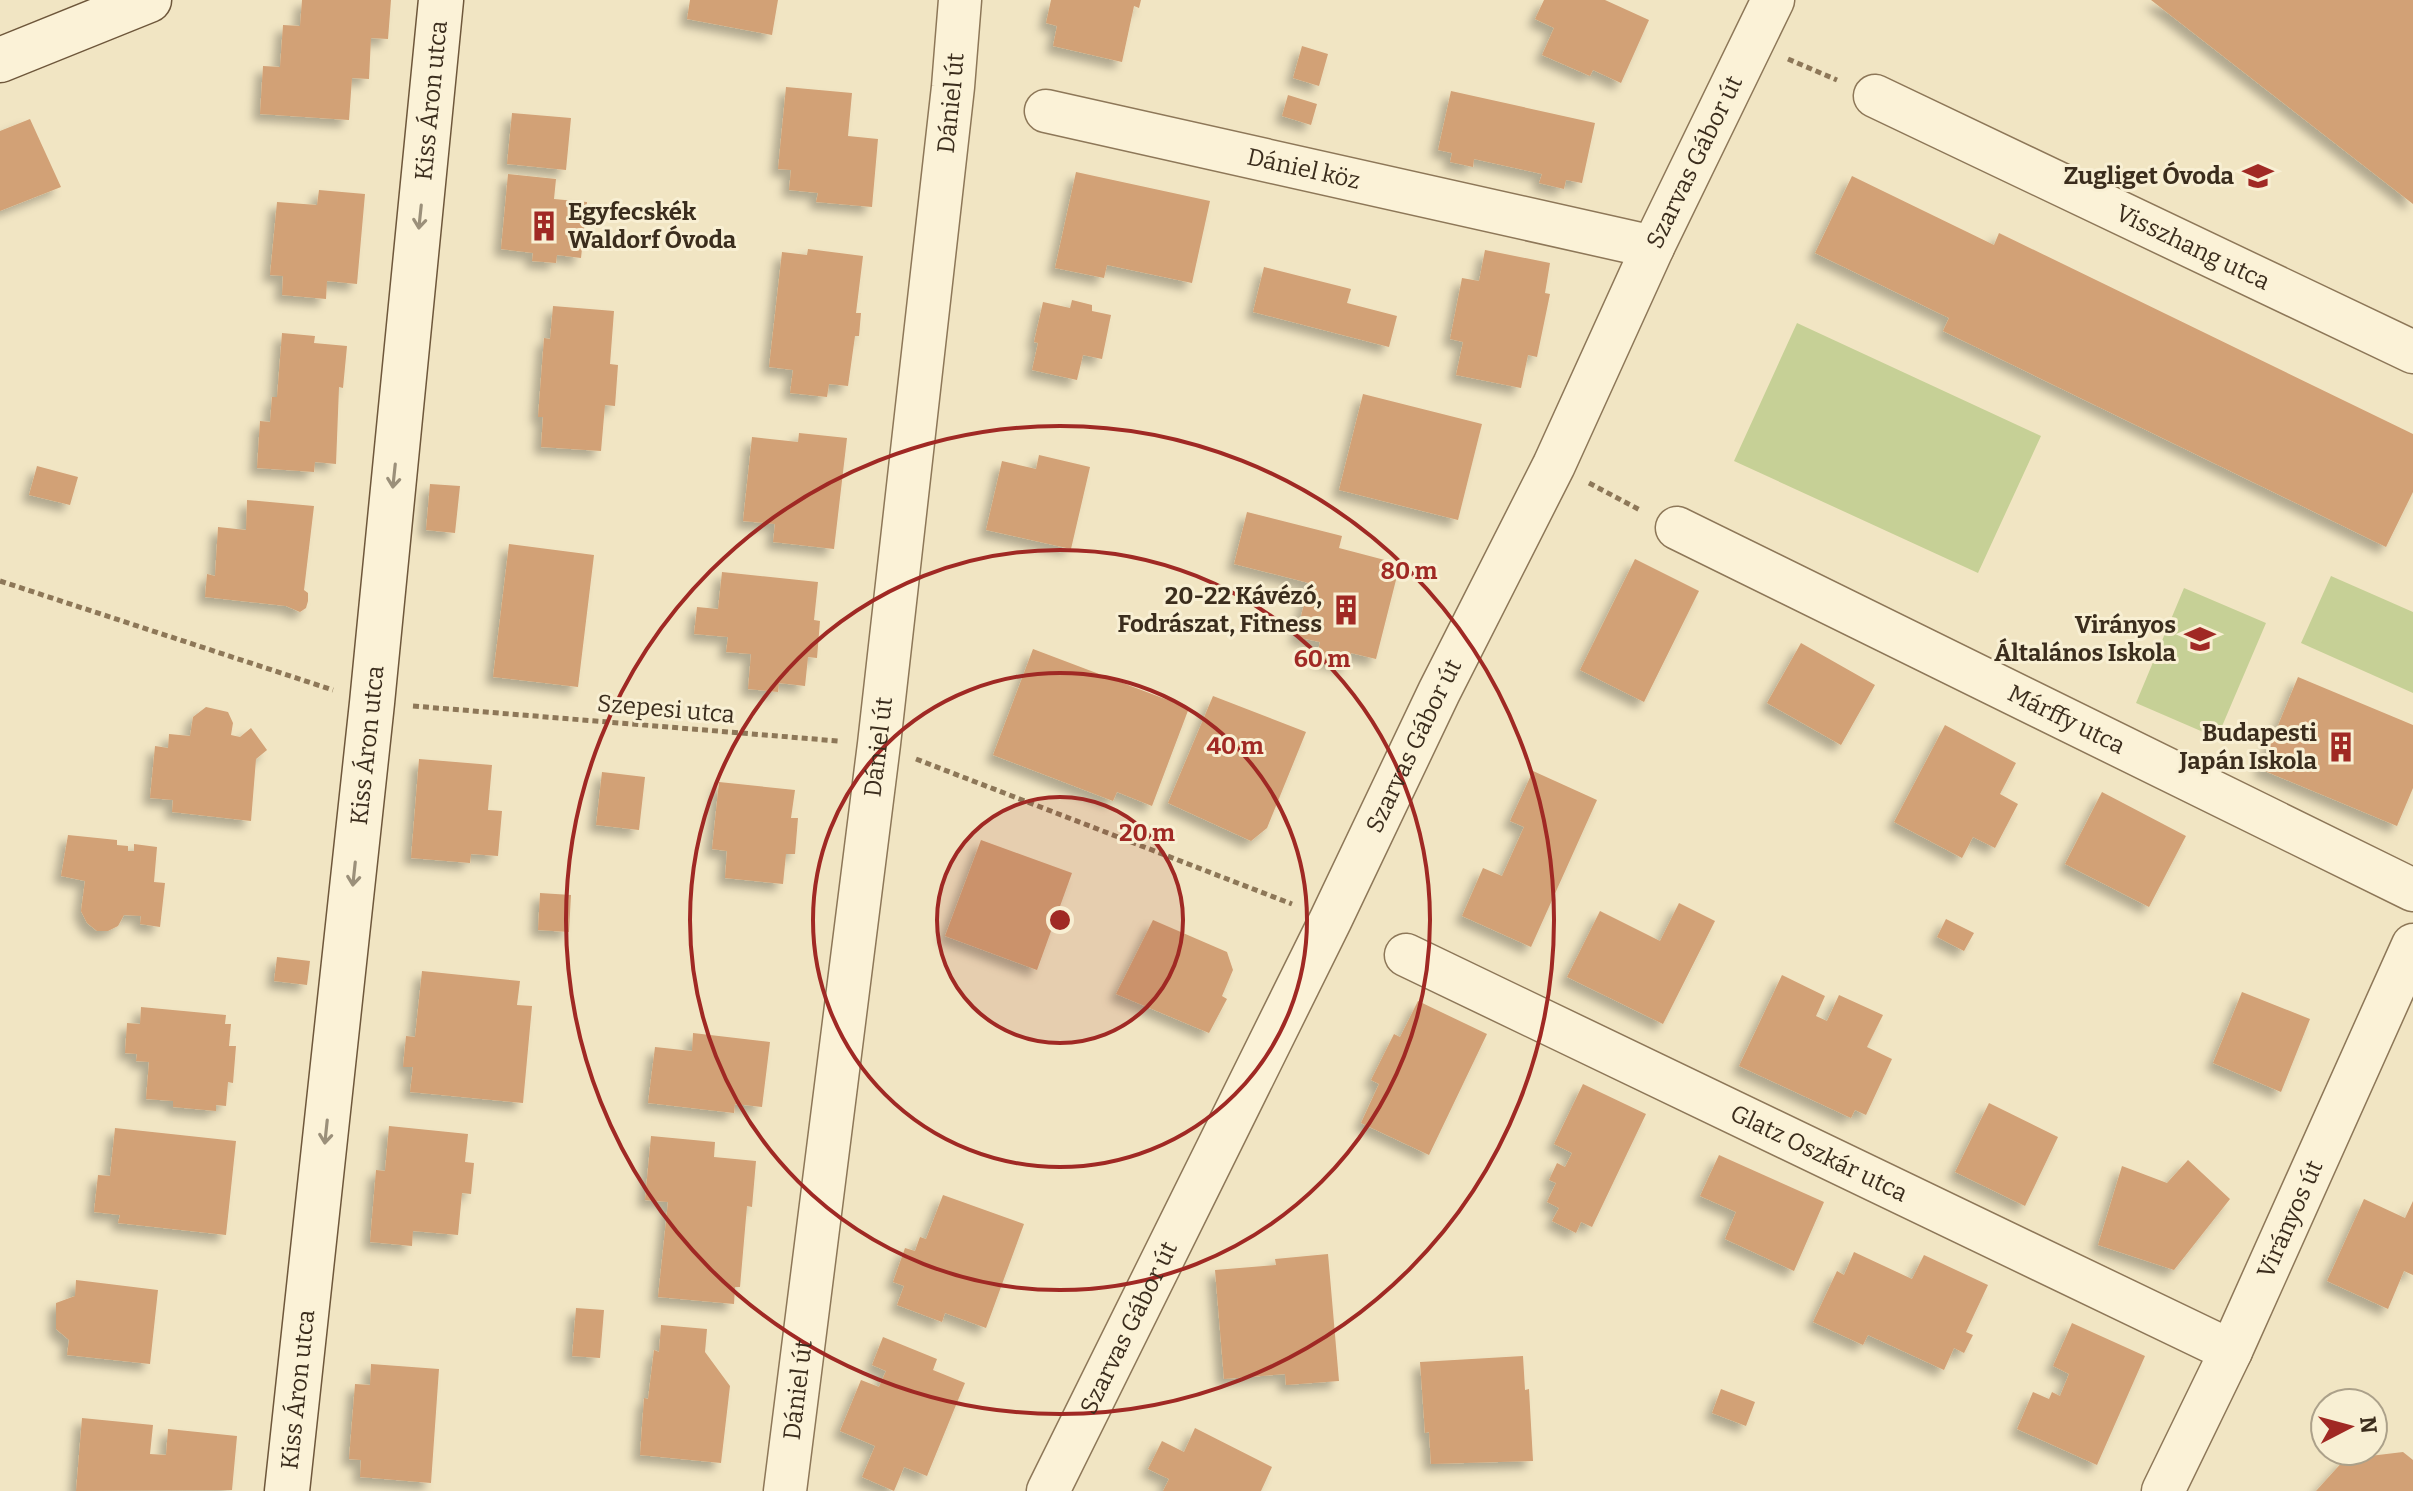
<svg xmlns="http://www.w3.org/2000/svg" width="2413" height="1491" font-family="Bitter,serif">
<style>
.green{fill:#c6d096}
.building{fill:#d2a176;filter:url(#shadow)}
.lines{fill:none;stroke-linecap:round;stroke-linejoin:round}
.street-casing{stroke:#8d7758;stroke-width:45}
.secondary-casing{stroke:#6e573b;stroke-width:47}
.path{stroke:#8d7758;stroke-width:5;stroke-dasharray:6 4;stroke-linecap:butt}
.street{stroke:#fbf2d7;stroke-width:42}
.secondary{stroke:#fbf2d7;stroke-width:44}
.oneway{stroke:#9b907a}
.ring{fill:none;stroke:#a02924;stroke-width:4}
.labels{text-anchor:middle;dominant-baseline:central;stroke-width:6;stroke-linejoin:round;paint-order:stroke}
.street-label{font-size:24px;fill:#3b2d1d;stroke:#f8efd3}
.poi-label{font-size:24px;font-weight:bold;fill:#3b2d1d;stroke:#f8efd3;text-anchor:end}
.centre{fill:#a02924;stroke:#f8efd3;stroke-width:4}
.ring-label{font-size:24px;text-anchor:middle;font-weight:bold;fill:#a02924;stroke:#f8efd3;stroke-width:6;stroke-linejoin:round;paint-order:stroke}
</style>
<defs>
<filter id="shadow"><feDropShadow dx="-7" dy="7" stdDeviation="4" flood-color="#0004"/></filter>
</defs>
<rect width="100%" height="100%" fill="#f1e5c3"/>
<path class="green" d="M 1797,323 L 2041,436 L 1978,573 L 1734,461 Z
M 2331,576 L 2413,612 L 2413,693 L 2301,643 Z
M 2184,588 L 2266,623 L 2217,738 L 2136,703 Z"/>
<path class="building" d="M 302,0 L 391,0 L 388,39 L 371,38 L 369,79 L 352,78 L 349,120 L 260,114 L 263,66 L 280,67 L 283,25 L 300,26 Z
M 690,0 L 778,0 L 772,35 L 687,19 Z
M 1051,0 L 1141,0 L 1139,8 L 1134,6 L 1122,62 L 1053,46 L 1057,26 L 1046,23 Z
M 1544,0 L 1605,0 L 1649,20 L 1621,83 L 1593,70 L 1590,76 L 1542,55 L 1554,28 L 1535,19 Z
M 2151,0 L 2413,0 L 2413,204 Z
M 1302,46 L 1328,54 L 1319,86 L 1293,78 Z
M 786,87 L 852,93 L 848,136 L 878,139 L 872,207 L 816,202 L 818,193 L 789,190 L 791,170 L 778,169 Z
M 1451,91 L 1595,123 L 1582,183 L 1566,180 L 1564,189 L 1539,183 L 1542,174 L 1474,159 L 1473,167 L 1450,162 L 1452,153 L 1438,150 Z
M 1288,95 L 1317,104 L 1311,125 L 1282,116 Z
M 512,113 L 571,118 L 566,170 L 507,164 Z
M 30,119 L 61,187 L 0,211 L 0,131 Z
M 1076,172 L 1210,201 L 1192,283 L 1107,265 L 1104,278 L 1055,268 Z
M 508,174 L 556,179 L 554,199 L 587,202 L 581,258 L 557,255 L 556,263 L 532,261 L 533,253 L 501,249 Z
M 1852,176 L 1994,245 L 1999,233 L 2413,434 L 2413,492 L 2386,547 L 1943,331 L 1949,318 L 1815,253 Z
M 319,190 L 365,194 L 357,284 L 327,281 L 326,299 L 282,295 L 283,276 L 270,275 L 277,202 L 317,205 Z
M 808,249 L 863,256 L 856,313 L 861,313 L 859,336 L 855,336 L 848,386 L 829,384 L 827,397 L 790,393 L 793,370 L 769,367 L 782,252 L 807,255 Z
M 1485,250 L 1550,263 L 1545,293 L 1550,294 L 1537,357 L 1528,355 L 1521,388 L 1456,375 L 1463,342 L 1450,339 L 1462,278 L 1479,281 Z
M 1264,267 L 1351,289 L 1347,303 L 1397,316 L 1389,347 L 1253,312 Z
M 1072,300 L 1092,305 L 1092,311 L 1111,315 L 1102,359 L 1083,355 L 1077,380 L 1032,370 L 1038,343 L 1034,342 L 1043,302 L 1070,308 Z
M 553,306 L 614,311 L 610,364 L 618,365 L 615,406 L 605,405 L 601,451 L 541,447 L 543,417 L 538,417 L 544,338 L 550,339 Z
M 282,333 L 315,336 L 314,343 L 347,346 L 343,388 L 339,387 L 336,464 L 315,462 L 314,472 L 257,468 L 260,421 L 270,422 L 272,397 L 277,397 Z
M 1363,394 L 1482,424 L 1458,520 L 1339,490 Z
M 799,433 L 847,438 L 834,549 L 773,542 L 775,524 L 743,521 L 752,437 L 798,442 Z
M 1039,455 L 1090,467 L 1071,549 L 986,530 L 1002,461 L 1036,469 Z
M 37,466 L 78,477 L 70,505 L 29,495 Z
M 430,484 L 460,486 L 455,533 L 426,530 Z
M 247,500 L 314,506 L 304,590 L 308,593 L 308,601 L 306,608 L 300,612 L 286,606 L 205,597 L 207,574 L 215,576 L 218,527 L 246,530 Z
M 1247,512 L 1342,536 L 1339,548 L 1400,564 L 1376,659 L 1351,653 L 1348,667 L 1316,659 L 1320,642 L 1296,637 L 1309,583 L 1234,564 Z
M 509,544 L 594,555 L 578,687 L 493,677 Z
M 1635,559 L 1699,591 L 1644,702 L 1580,670 Z
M 722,572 L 818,582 L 814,620 L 820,621 L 817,658 L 808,657 L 805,686 L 779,683 L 778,692 L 748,689 L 751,654 L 726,652 L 728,637 L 694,634 L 697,607 L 718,609 Z
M 1801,643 L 1875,685 L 1841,745 L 1767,703 Z
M 1033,649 L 1189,708 L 1152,806 L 1117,792 L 1113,801 L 993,755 Z
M 2298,677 L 2413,725 L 2413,788 L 2397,826 L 2260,769 Z
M 1213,696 L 1306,732 L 1267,828 L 1251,841 L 1168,803 Z
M 206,707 L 228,712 L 233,723 L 231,735 L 240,737 L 251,728 L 267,750 L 256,759 L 251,821 L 172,812 L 173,800 L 150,798 L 155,746 L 168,748 L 169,734 L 190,736 L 193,717 Z
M 1945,725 L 2016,763 L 2000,794 L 2018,804 L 1995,848 L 1973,837 L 1962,858 L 1894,822 Z
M 419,759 L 492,765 L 488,810 L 502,811 L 498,856 L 471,854 L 470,863 L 411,858 Z
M 1533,771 L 1597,800 L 1531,947 L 1462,916 L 1483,868 L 1502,876 L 1524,827 L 1510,821 Z
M 602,772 L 645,777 L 639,830 L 596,825 Z
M 719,782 L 795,790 L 791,818 L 798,818 L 795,854 L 786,854 L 783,884 L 725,878 L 727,851 L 712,849 Z
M 2102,792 L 2186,836 L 2149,907 L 2065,864 Z
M 68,835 L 117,840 L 117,845 L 128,846 L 128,851 L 134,851 L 134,844 L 157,847 L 154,882 L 165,883 L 160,927 L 140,924 L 141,916 L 124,915 L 118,926 L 108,931 L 97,931 L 87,923 L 81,911 L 85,881 L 61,876 Z
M 981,840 L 1072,873 L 1037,970 L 945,936 Z
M 540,893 L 571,895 L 569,932 L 538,930 Z
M 1679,903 L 1715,921 L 1663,1024 L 1567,977 L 1600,911 L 1660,941 Z
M 1946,919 L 1974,933 L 1964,951 L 1937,937 Z
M 1153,920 L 1227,952 L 1233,970 L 1222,996 L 1227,999 L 1209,1033 L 1116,994 Z
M 277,957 L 310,961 L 307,985 L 274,981 Z
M 422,971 L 520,981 L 517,1005 L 532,1006 L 523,1103 L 410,1092 L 413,1067 L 403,1067 L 406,1036 L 415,1037 Z
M 1782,975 L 1825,996 L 1816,1016 L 1827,1021 L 1839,995 L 1883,1015 L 1867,1047 L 1892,1059 L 1866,1115 L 1855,1110 L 1851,1118 L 1739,1066 Z
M 2242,992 L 2310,1019 L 2281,1092 L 2213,1063 Z
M 1418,1001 L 1487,1034 L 1429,1155 L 1361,1123 L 1379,1084 L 1371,1080 L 1394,1034 L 1400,1037 Z
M 141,1007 L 226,1015 L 225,1024 L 231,1024 L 229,1046 L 236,1046 L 233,1083 L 228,1082 L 226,1106 L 216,1105 L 216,1111 L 173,1107 L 173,1101 L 146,1099 L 149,1062 L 136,1061 L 137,1054 L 125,1053 L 127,1023 L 140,1024 Z
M 693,1033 L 770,1042 L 762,1107 L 735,1104 L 734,1113 L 648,1103 L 655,1047 L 692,1051 Z
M 1583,1084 L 1646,1114 L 1592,1227 L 1581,1222 L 1576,1233 L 1552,1221 L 1559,1208 L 1547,1202 L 1556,1183 L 1549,1180 L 1557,1163 L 1565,1167 L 1572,1153 L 1554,1144 Z
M 1989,1103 L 2058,1137 L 2025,1206 L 1955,1172 Z
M 389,1126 L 468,1134 L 465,1162 L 474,1163 L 471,1194 L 462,1193 L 458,1235 L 413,1231 L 412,1246 L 370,1242 L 376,1170 L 385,1171 Z
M 115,1128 L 236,1141 L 226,1235 L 118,1223 L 120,1215 L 94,1212 L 98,1175 L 110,1176 Z
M 651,1136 L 715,1142 L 714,1157 L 756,1161 L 752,1207 L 747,1206 L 740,1287 L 735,1287 L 734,1304 L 658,1297 L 668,1202 L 645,1200 Z
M 1719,1155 L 1824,1202 L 1794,1271 L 1725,1239 L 1736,1212 L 1700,1196 Z
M 2188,1160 L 2230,1199 L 2174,1270 L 2098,1245 L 2122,1166 L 2167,1183 Z
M 943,1195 L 1024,1224 L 986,1328 L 945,1313 L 942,1322 L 897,1305 L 904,1286 L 893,1282 L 905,1248 L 915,1251 L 920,1237 L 926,1239 Z
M 2364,1199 L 2405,1218 L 2413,1201 L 2413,1275 L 2404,1271 L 2388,1309 L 2327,1281 Z
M 1854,1252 L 1912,1279 L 1924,1255 L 1988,1285 L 1966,1332 L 1973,1335 L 1964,1353 L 1954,1348 L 1944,1370 L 1868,1335 L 1863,1345 L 1813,1322 L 1837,1271 L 1844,1275 Z
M 1328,1254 L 1339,1381 L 1286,1385 L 1285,1374 L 1224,1379 L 1215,1270 L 1276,1265 L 1275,1259 Z
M 76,1280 L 158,1290 L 150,1364 L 67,1355 L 69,1340 L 56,1329 L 56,1303 L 75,1296 Z
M 576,1308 L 604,1310 L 600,1358 L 572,1356 Z
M 2072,1323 L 2145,1356 L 2097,1465 L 2017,1429 L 2033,1392 L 2049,1399 L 2052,1392 L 2060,1396 L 2069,1374 L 2053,1366 Z
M 661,1325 L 707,1329 L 705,1352 L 730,1386 L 721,1463 L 640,1455 L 644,1398 L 648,1399 L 654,1350 L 659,1352 Z
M 883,1337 L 937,1359 L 933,1370 L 965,1383 L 927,1476 L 904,1467 L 894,1491 L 862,1477 L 875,1446 L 840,1431 L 861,1380 L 879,1387 L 886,1371 L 872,1365 Z
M 1523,1356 L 1525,1390 L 1529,1389 L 1533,1461 L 1431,1464 L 1429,1432 L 1425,1433 L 1420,1362 Z
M 371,1364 L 439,1369 L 431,1483 L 360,1477 L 361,1460 L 349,1459 L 355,1384 L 370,1385 Z
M 1721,1389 L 1755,1402 L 1746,1426 L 1712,1413 Z
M 82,1418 L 153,1425 L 150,1454 L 166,1455 L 168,1429 L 237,1436 L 232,1490 L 76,1491 Z
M 1195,1428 L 1272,1467 L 1261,1491 L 1163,1491 L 1169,1479 L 1148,1469 L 1162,1441 L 1184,1452 Z
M 2403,1452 L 2413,1460 L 2413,1491 L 2316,1491 L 2345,1459 Z"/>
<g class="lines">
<g class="street-casing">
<g id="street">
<path id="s1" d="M 1875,96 L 2413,352"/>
<path id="s2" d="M 1046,111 L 1653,247"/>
<path id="s3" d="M 1677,528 L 2413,890"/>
<path id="s4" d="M 1406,955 L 2231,1351"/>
<path id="s5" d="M 785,1491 L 879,744 L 953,87 L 960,0"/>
<path id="s6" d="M 1048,1491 L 1331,919 L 1439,692 L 1554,465 L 1653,247 L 1773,0"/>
<path id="s7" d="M 2163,1491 L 2231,1351 L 2413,945"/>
</g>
</g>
<g class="secondary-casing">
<g id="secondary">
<path d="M 0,60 L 149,0"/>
<path id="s8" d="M 287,1491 L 372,703 L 441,0"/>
</g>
</g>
<path class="path" d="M 1788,59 L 1837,80
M 1589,483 L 1640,510
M 0,581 L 333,690
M 413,706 L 838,741
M 916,759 L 1292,904"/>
<use href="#street" class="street"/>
<use href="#secondary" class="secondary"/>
</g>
<defs><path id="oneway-shaft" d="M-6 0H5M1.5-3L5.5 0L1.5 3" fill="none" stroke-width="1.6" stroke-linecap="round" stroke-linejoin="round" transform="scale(2)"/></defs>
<g class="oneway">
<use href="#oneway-shaft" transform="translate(420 217) rotate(96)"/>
<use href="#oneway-shaft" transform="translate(394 476) rotate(96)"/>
<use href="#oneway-shaft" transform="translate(354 874) rotate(96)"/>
<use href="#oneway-shaft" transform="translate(326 1132) rotate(96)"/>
</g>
<circle cx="1060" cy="920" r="123" fill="#a02924" fill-opacity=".12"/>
<g class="ring">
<circle cx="1060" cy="920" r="123"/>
<circle cx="1060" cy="920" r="247"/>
<circle cx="1060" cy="920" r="370"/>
<circle cx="1060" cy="920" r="494"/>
</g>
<defs>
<g id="school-bare" transform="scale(2.4)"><path d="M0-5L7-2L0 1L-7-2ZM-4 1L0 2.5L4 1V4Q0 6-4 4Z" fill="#a02924" stroke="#f8efd3" stroke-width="2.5" paint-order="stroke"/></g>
<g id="building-bare" transform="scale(2.4)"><path d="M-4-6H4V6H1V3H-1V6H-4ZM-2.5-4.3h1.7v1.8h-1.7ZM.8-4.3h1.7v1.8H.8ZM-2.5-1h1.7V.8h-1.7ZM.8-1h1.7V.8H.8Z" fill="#a02924" stroke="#f8efd3" stroke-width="2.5" paint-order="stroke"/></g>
</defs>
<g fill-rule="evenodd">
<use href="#school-bare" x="2258" y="176"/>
<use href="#building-bare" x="544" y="226"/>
<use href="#building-bare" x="1346" y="610"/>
<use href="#school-bare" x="2200" y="639"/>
<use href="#building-bare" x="2341" y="747"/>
</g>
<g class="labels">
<g class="street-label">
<text stroke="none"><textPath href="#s8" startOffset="1398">Kiss Áron utca</textPath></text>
<text stroke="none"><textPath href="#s5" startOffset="1398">Dániel út</textPath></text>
<text stroke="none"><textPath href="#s6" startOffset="1478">Szarvas Gábor út</textPath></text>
<text stroke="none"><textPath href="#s2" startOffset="264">Dániel köz</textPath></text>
<text stroke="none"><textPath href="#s1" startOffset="352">Visszhang utca</textPath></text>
<text transform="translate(666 709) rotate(5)">Szepesi utca</text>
<text stroke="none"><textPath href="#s3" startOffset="434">Márffy utca</textPath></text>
<text stroke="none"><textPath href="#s8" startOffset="750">Kiss Áron utca</textPath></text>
<text stroke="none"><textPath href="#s5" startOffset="750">Dániel út</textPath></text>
<text stroke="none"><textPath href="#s6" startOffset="830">Szarvas Gábor út</textPath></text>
<text stroke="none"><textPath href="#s4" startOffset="458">Glatz Oszkár utca</textPath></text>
<text stroke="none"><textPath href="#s7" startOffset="300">Virányos út</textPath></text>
<text stroke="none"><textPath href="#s6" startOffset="182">Szarvas Gábor út</textPath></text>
<text stroke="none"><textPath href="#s5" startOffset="102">Dániel út</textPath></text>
<text stroke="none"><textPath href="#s8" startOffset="102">Kiss Áron utca</textPath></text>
</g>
<g class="poi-label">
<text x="2234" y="176">Zugliget Óvoda</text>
<text x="568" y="212" text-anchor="start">Egyfecskék<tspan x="568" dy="28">Waldorf Óvoda</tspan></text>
<text x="1322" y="596">20-22 Kávézó,<tspan x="1322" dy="28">Fodrászat, Fitness</tspan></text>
<text x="2176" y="625">Virányos<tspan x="2176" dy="28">Általános Iskola</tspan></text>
<text x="2317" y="733">Budapesti<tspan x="2317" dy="28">Japán Iskola</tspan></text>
</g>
</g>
<circle cx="1060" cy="920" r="12" class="centre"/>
<g class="ring-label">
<text x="1409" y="579">80 m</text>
<text x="1322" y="667">60 m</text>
<text x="1235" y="754">40 m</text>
<text x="1147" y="841">20 m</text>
</g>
<g transform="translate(2349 1427) rotate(84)"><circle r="38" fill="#f8efd3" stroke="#aca18a" stroke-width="2"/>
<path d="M0-6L14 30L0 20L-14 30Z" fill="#a02924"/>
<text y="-12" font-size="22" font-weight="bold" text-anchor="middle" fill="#3b2d1d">N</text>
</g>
</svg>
